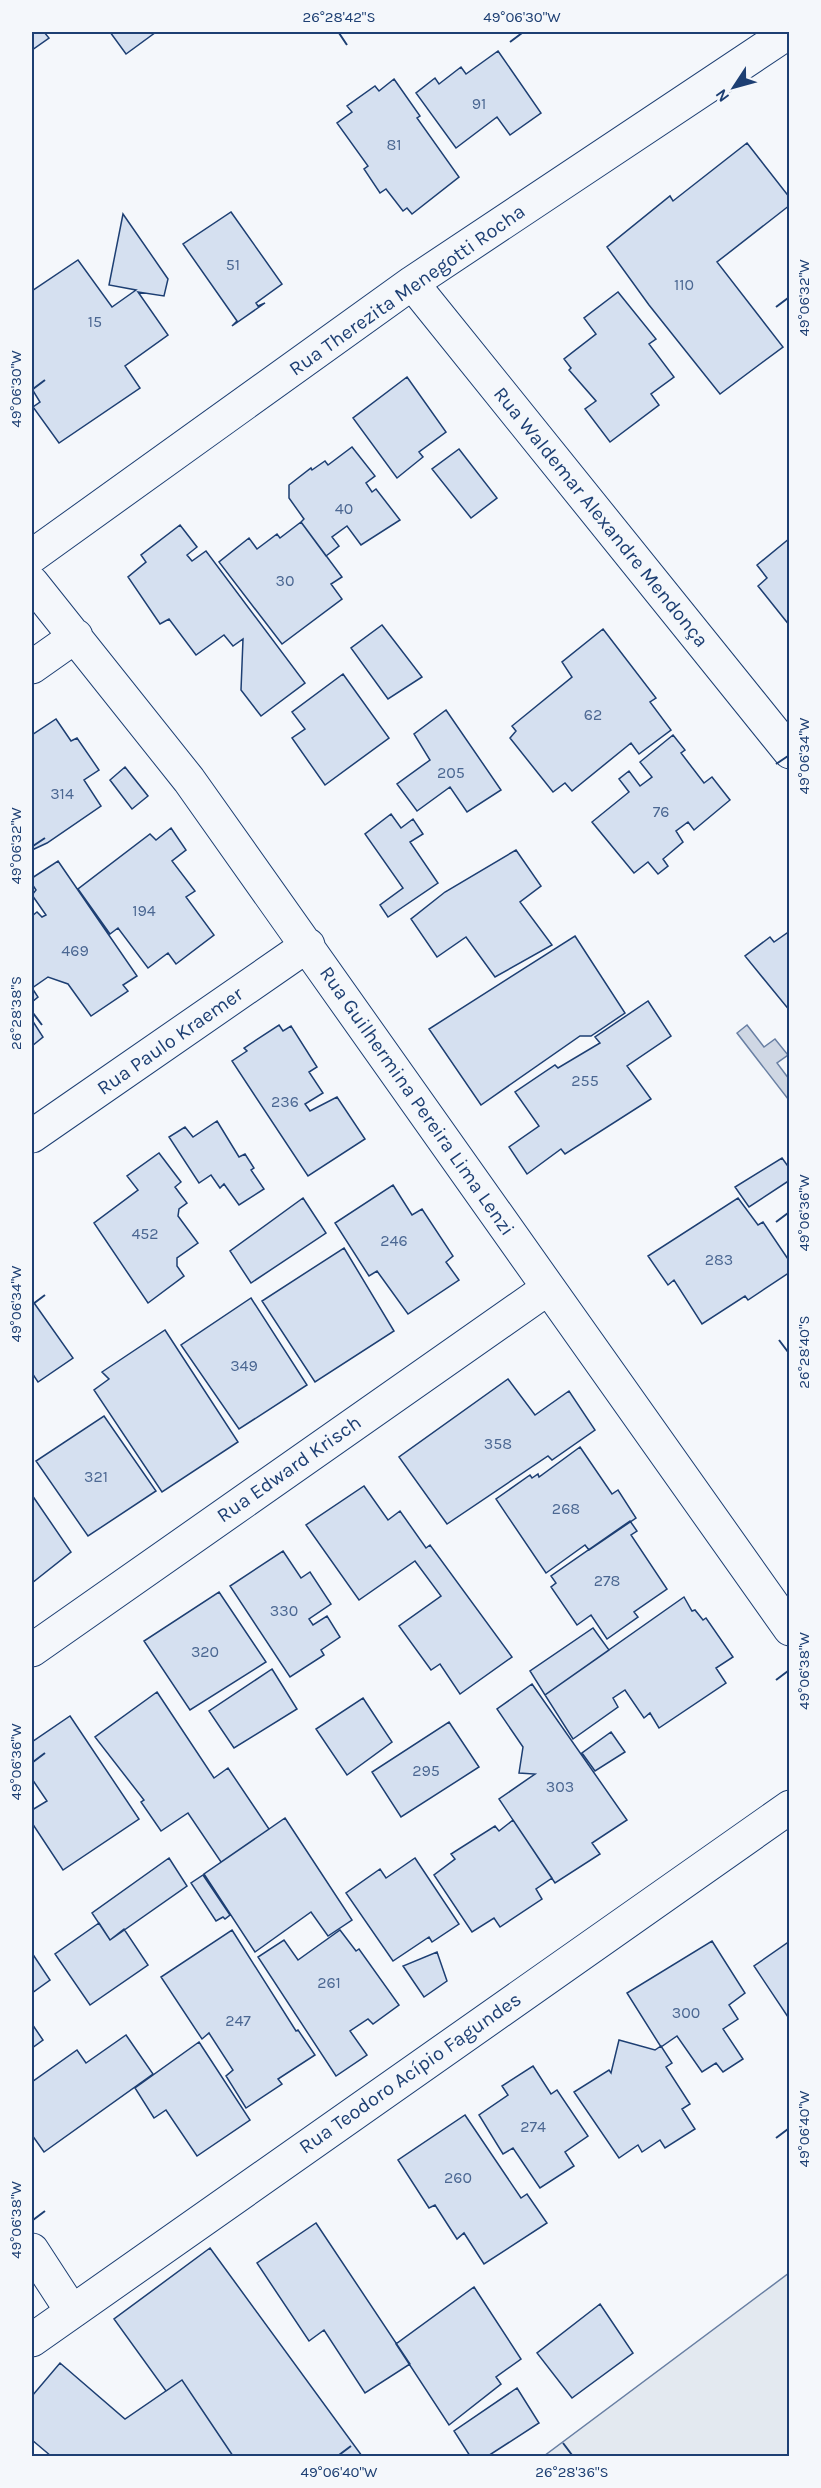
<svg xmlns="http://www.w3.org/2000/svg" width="821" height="2488" font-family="Karla,sans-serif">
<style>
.green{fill:#e3e9f0;stroke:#687fa3;stroke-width:1.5}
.water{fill:#cfd7e4;stroke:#687fa3;stroke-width:1.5}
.building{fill:#d5e0f0;stroke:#1d3f73;stroke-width:1.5}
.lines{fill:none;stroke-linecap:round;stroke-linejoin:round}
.minor-casing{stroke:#1d3f73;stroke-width:35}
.minor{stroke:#f4f7fb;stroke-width:33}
.ticks{fill:none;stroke:#1d3f73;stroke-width:2}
.labels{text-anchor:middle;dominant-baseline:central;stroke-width:4.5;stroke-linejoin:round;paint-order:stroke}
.number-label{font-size:16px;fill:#4b6792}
.street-label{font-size:20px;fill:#1d3f73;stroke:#f4f7fb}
.neatline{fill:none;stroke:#1d3f73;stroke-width:2}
.ticks-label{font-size:15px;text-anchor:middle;fill:#1d3f73}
</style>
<rect width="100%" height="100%" fill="#f4f7fb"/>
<path class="green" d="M 789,2273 L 789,2456 L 544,2456 Z"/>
<path class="water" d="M 747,1025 L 764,1047 L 775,1039 L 788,1055 L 777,1063 L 789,1079 L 788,1099 L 737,1033 Z"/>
<path class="building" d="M 32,32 L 44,32 L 49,38 L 32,50 Z
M 110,32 L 156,32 L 126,54 Z
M 498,51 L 541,113 L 510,135 L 497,117 L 456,148 L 416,93 L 435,78 L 439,84 L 461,67 L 466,74 Z
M 394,79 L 420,116 L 417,118 L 459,177 L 412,214 L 407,208 L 403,211 L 386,189 L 380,193 L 364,169 L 368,166 L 337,123 L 352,112 L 347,106 L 375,86 L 379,91 Z
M 747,143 L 790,198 L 790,205 L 717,262 L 783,347 L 720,394 L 649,305 L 607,247 L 670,196 L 673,201 Z
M 231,212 L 282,284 L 256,303 L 258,306 L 265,303 L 232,326 L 237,321 L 183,244 Z
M 123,214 L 168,279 L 164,296 L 138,292 L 168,335 L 125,366 L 140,388 L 59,443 L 33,407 L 40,402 L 32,389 L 32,291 L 78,260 L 112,307 L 136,290 L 109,285 Z
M 618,292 L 656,339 L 649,344 L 674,377 L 651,394 L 659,405 L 610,442 L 585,409 L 596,401 L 569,370 L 571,368 L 564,359 L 596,334 L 584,318 Z
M 407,377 L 446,432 L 419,452 L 423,457 L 397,478 L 353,418 Z
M 352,447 L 375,476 L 366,483 L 372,492 L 376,489 L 400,520 L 361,545 L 347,526 L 332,537 L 339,546 L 326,556 L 301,522 L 304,519 L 289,498 L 289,485 L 311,468 L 312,470 L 325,461 L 328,465 Z
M 459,449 L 497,498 L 471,518 L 432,469 Z
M 301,522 L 342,577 L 331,584 L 342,599 L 282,644 L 219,562 L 249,538 L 257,549 L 277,534 L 280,538 Z
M 180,525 L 197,547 L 187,555 L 192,561 L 206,551 L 305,683 L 261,716 L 241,690 L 243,639 L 233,646 L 224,635 L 196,655 L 169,619 L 160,624 L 128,577 L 146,562 L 141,555 Z
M 790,538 L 790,626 L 758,586 L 767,578 L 757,565 Z
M 382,625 L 422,677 L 388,699 L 351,648 Z
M 603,629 L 656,698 L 650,702 L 671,730 L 639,754 L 631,743 L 572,791 L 565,783 L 553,792 L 510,738 L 516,731 L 512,726 L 572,677 L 562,662 Z
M 343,674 L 389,738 L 325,785 L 292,738 L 305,729 L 292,712 Z
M 446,710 L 501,790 L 467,812 L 450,787 L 417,811 L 397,784 L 430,760 L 414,734 Z
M 56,719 L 71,741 L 77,738 L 99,770 L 84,780 L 101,806 L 47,843 L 32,850 L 32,735 Z
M 673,735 L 685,750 L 681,753 L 704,783 L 712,777 L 730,800 L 694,830 L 688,822 L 676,831 L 683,842 L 663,859 L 668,866 L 658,874 L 648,862 L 634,873 L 592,822 L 629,792 L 619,779 L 629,771 L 640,786 L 652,777 L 640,762 Z
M 125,767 L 148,796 L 132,809 L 110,780 Z
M 391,814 L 401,828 L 413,819 L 423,834 L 410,842 L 438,883 L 388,917 L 380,905 L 403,888 L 365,834 Z
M 171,828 L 186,850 L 172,861 L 195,891 L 186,897 L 214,935 L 176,964 L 168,953 L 148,968 L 118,928 L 110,934 L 78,889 L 150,834 L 156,840 Z
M 516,850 L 541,886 L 520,902 L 552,945 L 495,977 L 466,937 L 437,957 L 411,919 L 445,892 Z
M 58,861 L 137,976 L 123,985 L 128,991 L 91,1016 L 68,984 L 48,977 L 32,988 L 32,916 L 37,912 L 42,917 L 46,915 L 32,895 L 36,890 L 32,884 L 32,878 Z
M 790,931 L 790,1011 L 745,956 L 770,937 L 774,942 Z
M 575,936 L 625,1013 L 591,1036 L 580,1036 L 481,1105 L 429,1029 Z
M 32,988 L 38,997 L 32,1002 Z
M 648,1001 L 671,1036 L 627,1066 L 651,1099 L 565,1154 L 561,1149 L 527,1174 L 509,1147 L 539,1126 L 515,1092 L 555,1065 L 558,1068 L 600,1043 L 595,1037 Z
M 32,1020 L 43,1037 L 32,1046 Z
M 279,1025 L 283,1031 L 291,1026 L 317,1067 L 309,1072 L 323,1093 L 305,1104 L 310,1111 L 337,1097 L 365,1139 L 308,1176 L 232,1061 L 247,1051 L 244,1048 Z
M 217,1121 L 239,1157 L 245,1154 L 254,1168 L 251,1170 L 264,1189 L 239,1205 L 224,1184 L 220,1188 L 211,1175 L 199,1183 L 169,1137 L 185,1127 L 193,1137 Z
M 159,1153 L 181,1182 L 175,1187 L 187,1203 L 179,1209 L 178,1216 L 198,1243 L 177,1258 L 177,1266 L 184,1276 L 148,1303 L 94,1223 L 138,1190 L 127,1176 Z
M 782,1158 L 790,1169 L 790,1180 L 749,1207 L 735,1187 Z
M 393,1185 L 412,1215 L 422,1209 L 453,1256 L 446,1262 L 459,1280 L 408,1314 L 377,1271 L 369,1276 L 335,1223 Z
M 303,1198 L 326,1233 L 251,1283 L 230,1251 Z
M 738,1198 L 758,1225 L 763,1222 L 790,1262 L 790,1272 L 748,1300 L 745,1296 L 702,1324 L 674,1280 L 668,1285 L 648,1256 Z
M 344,1248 L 394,1331 L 315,1382 L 262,1301 Z
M 251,1298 L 307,1385 L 239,1429 L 181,1345 Z
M 32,1300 L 73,1358 L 38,1382 L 32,1373 Z
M 165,1330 L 238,1442 L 162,1492 L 94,1390 L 109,1379 L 102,1372 Z
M 508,1379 L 535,1415 L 569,1391 L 595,1430 L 552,1460 L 548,1456 L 447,1524 L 399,1457 Z
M 104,1416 L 156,1491 L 88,1536 L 36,1461 Z
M 580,1447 L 612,1494 L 618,1490 L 636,1518 L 589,1550 L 585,1545 L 546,1573 L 496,1499 L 530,1475 L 532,1478 L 538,1474 L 539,1477 Z
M 364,1486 L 388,1520 L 400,1511 L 426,1548 L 430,1545 L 512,1657 L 460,1694 L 440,1664 L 431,1670 L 399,1626 L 441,1596 L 415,1561 L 359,1600 L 306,1525 Z
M 32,1495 L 71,1552 L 32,1583 Z
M 630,1521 L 637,1531 L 631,1535 L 667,1589 L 634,1612 L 638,1617 L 607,1639 L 591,1615 L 577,1625 L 551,1587 L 556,1583 L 551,1576 Z
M 283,1551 L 301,1578 L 310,1572 L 331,1604 L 309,1619 L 313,1625 L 327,1616 L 340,1637 L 321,1650 L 324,1655 L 290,1677 L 230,1586 Z
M 219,1592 L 266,1662 L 190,1710 L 144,1641 Z
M 684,1597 L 692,1611 L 695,1610 L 703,1620 L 706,1618 L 733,1657 L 716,1668 L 726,1683 L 659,1728 L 650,1713 L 644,1718 L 625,1690 L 613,1698 L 618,1707 L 573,1739 L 545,1695 Z
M 593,1628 L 609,1650 L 545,1695 L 530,1671 Z
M 272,1669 L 297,1709 L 234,1748 L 209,1711 Z
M 532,1684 L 627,1820 L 592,1843 L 600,1854 L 555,1883 L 499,1799 L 535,1774 L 519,1773 L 523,1747 L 497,1709 Z
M 157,1692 L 214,1778 L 228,1768 L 269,1829 L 221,1862 L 188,1813 L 161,1831 L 141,1802 L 144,1800 L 95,1737 Z
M 363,1698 L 392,1742 L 347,1775 L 316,1729 Z
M 70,1716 L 139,1819 L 63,1870 L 32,1823 L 32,1810 L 47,1801 L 32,1779 L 32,1742 Z
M 449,1722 L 479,1767 L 401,1817 L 372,1772 Z
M 611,1732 L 625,1752 L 595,1771 L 582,1753 Z
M 285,1818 L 352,1920 L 328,1936 L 311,1912 L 255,1952 L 204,1874 Z
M 513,1820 L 552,1878 L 536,1889 L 542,1899 L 500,1927 L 494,1918 L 472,1932 L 434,1875 L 455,1859 L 451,1854 L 495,1826 L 499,1831 Z
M 169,1858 L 187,1886 L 110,1940 L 92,1913 Z
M 415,1858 L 459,1924 L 432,1942 L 429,1937 L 393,1961 L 346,1893 L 380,1869 L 386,1878 Z
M 203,1875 L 230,1915 L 225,1919 L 223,1917 L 216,1921 L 191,1883 Z
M 99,1923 L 110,1940 L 124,1929 L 148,1965 L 90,2005 L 55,1954 Z
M 232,1930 L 296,2031 L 298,2030 L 315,2055 L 278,2079 L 282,2084 L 246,2108 L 226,2076 L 233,2070 L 209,2033 L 202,2039 L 161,1977 Z
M 232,1930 L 296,2031 L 298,2030 L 315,2055 L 278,2079 L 282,2084 L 246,2108 L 226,2076 L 233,2070 L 209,2033 L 202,2039 L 161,1977 Z
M 340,1930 L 356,1951 L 359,1949 L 399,2005 L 373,2024 L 368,2019 L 350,2031 L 367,2055 L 336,2076 L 258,1957 L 284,1940 L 298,1960 Z
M 712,1941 L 745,1993 L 729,2005 L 738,2019 L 723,2029 L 743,2059 L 723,2072 L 716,2063 L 702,2072 L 677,2036 L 661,2047 L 627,1993 Z
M 790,1941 L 790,2020 L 754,1966 Z
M 437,1952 L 447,1981 L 424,1997 L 403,1966 Z
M 32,1953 L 50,1980 L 32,1993 Z
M 32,2024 L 43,2040 L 32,2048 Z
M 126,2035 L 153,2074 L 44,2152 L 32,2135 L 32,2082 L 77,2050 L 86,2063 Z
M 619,2040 L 655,2050 L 661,2046 L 672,2063 L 666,2067 L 690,2104 L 682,2109 L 695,2129 L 665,2148 L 660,2140 L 642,2152 L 638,2145 L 619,2158 L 574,2092 L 609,2070 L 611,2073 Z
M 199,2042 L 250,2120 L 197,2156 L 166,2110 L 154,2118 L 135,2088 Z
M 533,2066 L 551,2094 L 557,2090 L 588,2136 L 565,2152 L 574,2166 L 540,2188 L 513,2148 L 503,2154 L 479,2115 L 508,2095 L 502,2086 Z
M 465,2115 L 521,2198 L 527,2194 L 547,2223 L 484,2264 L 464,2233 L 457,2239 L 435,2205 L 429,2208 L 398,2160 Z
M 316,2223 L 410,2364 L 365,2393 L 324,2330 L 309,2341 L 257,2263 Z
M 210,2248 L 362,2456 L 233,2456 L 182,2380 L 166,2391 L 114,2319 Z
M 474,2287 L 521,2359 L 496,2377 L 501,2384 L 449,2425 L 396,2344 Z
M 600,2304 L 633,2353 L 572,2398 L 537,2353 Z
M 60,2363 L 125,2419 L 182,2380 L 233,2456 L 51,2456 L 32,2440 L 32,2396 Z
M 517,2388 L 539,2423 L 488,2456 L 470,2456 L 454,2431 Z"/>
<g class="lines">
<g class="minor-casing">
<path id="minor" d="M 412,283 L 790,752
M 32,556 L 412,283 L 789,32
M 32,583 L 189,780 L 790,1629
M 32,667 L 76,636
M 32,1136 L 308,945
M 32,1650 L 547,1289
M 32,2250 L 71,2310
M 32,2340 L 790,1807"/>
</g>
<use href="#minor" class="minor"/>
</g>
<path class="ticks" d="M 339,33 L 347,45M 510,42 L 522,33M 776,307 L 788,298M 33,389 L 45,380M 776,764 L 788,756M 33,846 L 45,838M 33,1013 L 42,1025M 776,1222 L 788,1213M 33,1304 L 45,1295M 779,1340 L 788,1352M 776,1680 L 788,1671M 33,1762 L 45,1753M 776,2138 L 788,2129M 33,2220 L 45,2211M 563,2443 L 572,2455M 339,2455 L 351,2446"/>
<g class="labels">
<g class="number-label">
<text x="479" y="103">91</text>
<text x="394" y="144">81</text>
<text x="233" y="264">51</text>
<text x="684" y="284">110</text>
<text x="95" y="321">15</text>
<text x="344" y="508">40</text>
<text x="285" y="580">30</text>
<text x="593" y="714">62</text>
<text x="451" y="772">205</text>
<text x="62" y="793">314</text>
<text x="661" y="811">76</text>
<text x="144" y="910">194</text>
<text x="75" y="950">469</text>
<text x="585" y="1080">255</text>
<text x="285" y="1101">236</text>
<text x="145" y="1233">452</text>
<text x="394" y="1240">246</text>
<text x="719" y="1259">283</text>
<text x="244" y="1365">349</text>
<text x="498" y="1443">358</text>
<text x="96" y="1476">321</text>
<text x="566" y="1508">268</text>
<text x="607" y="1580">278</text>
<text x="284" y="1610">330</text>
<text x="205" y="1651">320</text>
<text x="426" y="1770">295</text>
<text x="560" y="1786">303</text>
<text x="329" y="1982">261</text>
<text x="686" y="2012">300</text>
<text x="238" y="2020">247</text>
<text x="533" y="2126">274</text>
<text x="458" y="2177">260</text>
</g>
<g class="street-label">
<text transform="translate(407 290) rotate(-35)">Rua Therezita Menegotti Rocha</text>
<text transform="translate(601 517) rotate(51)">Rua Waldemar Alexandre Mendonça</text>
<text transform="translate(170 1041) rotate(-35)">Rua Paulo Kraemer</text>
<text transform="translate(417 1101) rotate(55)">Rua Guilhermina Pereira Lima Lenzi</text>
<text transform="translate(289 1469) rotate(-35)">Rua Edward Krisch</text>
<text transform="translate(410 2073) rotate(-35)">Rua Teodoro Acípio Fagundes</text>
</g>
</g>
<rect width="821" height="2488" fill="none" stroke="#f4f7fb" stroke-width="66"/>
<g transform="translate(734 87) rotate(234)" stroke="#f4f7fb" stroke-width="4.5" paint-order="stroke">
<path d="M0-4.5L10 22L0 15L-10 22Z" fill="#1d3f73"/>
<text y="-9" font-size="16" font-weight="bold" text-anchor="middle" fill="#1d3f73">N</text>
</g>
<rect x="33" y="33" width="755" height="2422" class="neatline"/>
<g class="ticks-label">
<text x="339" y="22">26°28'42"S</text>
<text x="522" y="22">49°06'30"W</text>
<text transform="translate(804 298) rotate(-90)" y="5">49°06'32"W</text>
<text transform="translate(16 389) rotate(-90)" y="5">49°06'30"W</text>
<text transform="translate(804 756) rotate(-90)" y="5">49°06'34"W</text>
<text transform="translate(16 846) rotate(-90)" y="5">49°06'32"W</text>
<text transform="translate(16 1013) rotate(-90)" y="5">26°28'38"S</text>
<text transform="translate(804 1213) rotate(-90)" y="5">49°06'36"W</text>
<text transform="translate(16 1304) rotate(-90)" y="5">49°06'34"W</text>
<text transform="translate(804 1352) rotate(-90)" y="5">26°28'40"S</text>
<text transform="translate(804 1671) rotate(-90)" y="5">49°06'38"W</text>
<text transform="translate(16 1762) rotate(-90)" y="5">49°06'36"W</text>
<text transform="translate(804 2129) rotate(-90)" y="5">49°06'40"W</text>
<text transform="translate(16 2220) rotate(-90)" y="5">49°06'38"W</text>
<text x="339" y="2477">49°06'40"W</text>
<text x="572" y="2477">26°28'36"S</text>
</g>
</svg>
